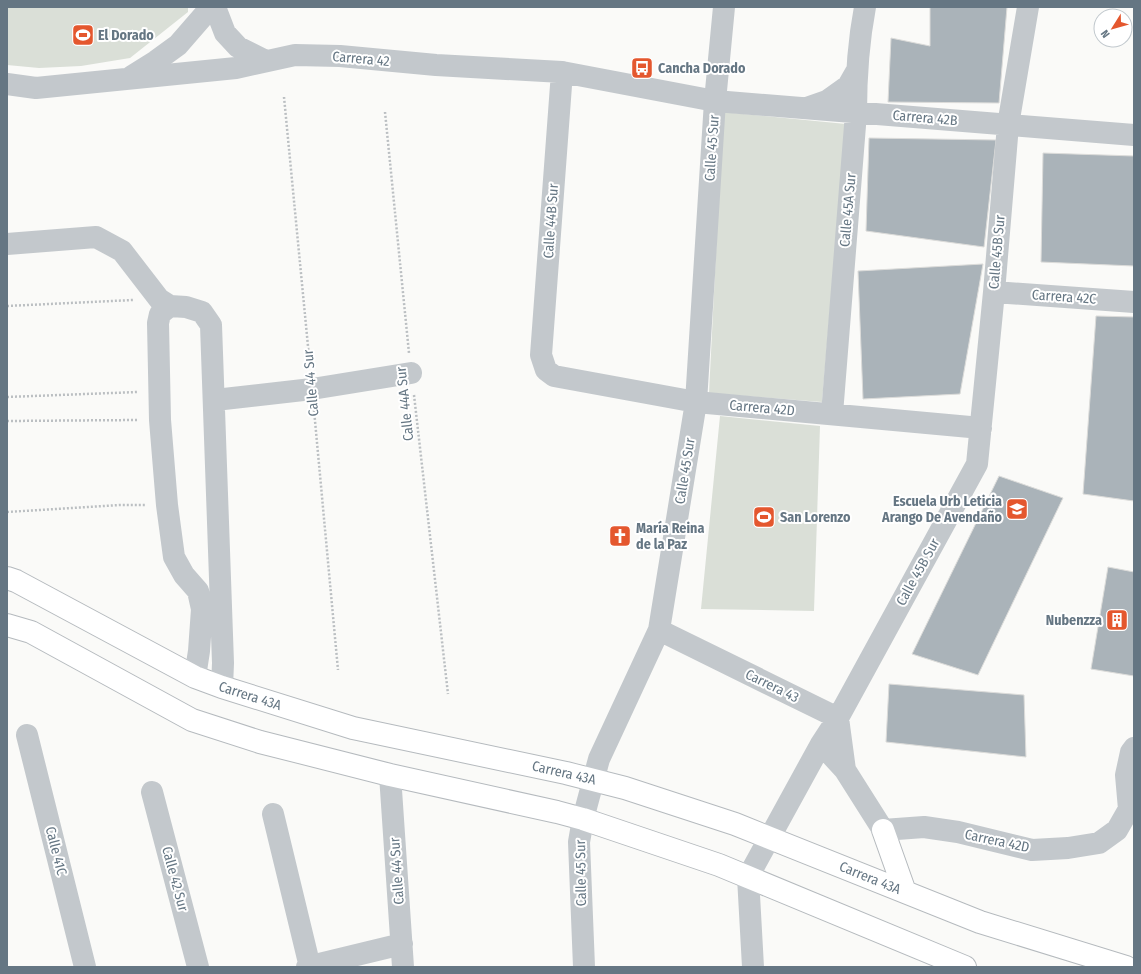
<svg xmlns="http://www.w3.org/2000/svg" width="1141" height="974" font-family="'Fira Sans Condensed',sans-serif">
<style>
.green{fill:#dadfd7}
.building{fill:#aab3b9;stroke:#dcdcda}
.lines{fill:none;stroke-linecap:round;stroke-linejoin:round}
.major-casing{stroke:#b5babe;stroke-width:24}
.path{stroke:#bbbfc2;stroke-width:2.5;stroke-dasharray:2 2;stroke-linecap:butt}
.minor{stroke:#c3c8cc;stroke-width:22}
.major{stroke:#fff;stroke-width:22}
.labels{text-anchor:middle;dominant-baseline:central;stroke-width:4;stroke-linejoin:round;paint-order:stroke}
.poi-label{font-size:14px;font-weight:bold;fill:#657683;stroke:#fff;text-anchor:start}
.street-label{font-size:14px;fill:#657683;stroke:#fff}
</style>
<rect width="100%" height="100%" fill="#fafaf8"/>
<path class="green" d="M 7,7 L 188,7 L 188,12 L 130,58 L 81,66 L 39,68 L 7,65 Z
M 723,112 L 846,124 L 822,402 L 709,393 Z
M 720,416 L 820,426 L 814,611 L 701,609 Z"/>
<path class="building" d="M 930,7 L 1007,7 L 999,103 L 888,102 L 891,38 L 930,46 Z
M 869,138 L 996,140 L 984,247 L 866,231 Z
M 1043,153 L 1134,156 L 1134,266 L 1041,262 Z
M 983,264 L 960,394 L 863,399 L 858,271 Z
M 1096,316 L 1134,317 L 1134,501 L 1083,494 Z
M 999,476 L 1063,498 L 978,675 L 912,654 Z
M 1108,567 L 1134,572 L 1134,676 L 1091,669 Z
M 889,684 L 1024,695 L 1026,757 L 886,742 Z"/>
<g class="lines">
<g class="major-casing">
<path id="major" d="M 7,578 L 16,581 L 195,677 L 222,687 L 353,728 L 566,773 L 625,788 L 735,824 L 980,922 L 1126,967
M 7,625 L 31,632 L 192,720 L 260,742 L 390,775 L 557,812 L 583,819 L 719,865 L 748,877 L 965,967
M 883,830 L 905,892"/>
</g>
<path class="path" d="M 284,97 L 310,367
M 385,112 L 409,353
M 7,306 L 133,300
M 414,395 L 448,694
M 7,397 L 138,392
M 314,410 L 338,670
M 7,421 L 138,420
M 7,512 L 119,505 L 145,505"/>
<path class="minor" d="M 215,7 L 225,33 L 238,47 L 266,61
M 562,72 L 541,355 L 546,370 L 554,376 L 696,402 L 981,428
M 132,76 L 156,61 L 178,45 L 211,7
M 7,84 L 36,88 L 236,68 L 295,55 L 340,56 L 436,65 L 562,72 L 715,101 L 1134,135
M 807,108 L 827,101 L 848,86 L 856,72
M 7,244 L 96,237 L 122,251 L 159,299 L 170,306 L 186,307 L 202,312 L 211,325 L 223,663 L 222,687
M 994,292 L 1134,302
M 170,306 L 160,314 L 158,323 L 160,420 L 167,505 L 174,557 L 184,575 L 198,591 L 202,609 L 199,651 L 195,677
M 215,400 L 312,389 L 411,373
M 832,414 L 856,113 C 856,75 858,44 865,7
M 659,630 L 838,718 L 845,770
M 27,735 L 85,967
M 821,744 L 845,770 L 883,830 L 924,827 L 958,832 L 1032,850 L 1068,848 L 1099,843 L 1117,830 L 1129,809 L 1126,775 L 1131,752 L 1134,748
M 390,775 L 403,967
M 152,792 L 198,967
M 273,814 L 310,967
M 307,967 L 402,944
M 584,967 L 579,842 L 583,819 L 599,759 L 659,630 L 696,402 L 715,101 L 724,7
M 753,967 L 748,877 L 821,744 L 838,718 L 977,464 L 994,292 L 1008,125 L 1028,7"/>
<use href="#major" class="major"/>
</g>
<defs>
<g id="stadium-square" transform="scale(1.15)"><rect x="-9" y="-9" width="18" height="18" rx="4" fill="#e4572e" stroke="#fff"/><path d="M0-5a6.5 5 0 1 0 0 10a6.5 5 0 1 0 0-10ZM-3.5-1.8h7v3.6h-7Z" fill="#fff"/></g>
<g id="bus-square" transform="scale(1.15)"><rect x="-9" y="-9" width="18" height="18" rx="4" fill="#e4572e" stroke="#fff"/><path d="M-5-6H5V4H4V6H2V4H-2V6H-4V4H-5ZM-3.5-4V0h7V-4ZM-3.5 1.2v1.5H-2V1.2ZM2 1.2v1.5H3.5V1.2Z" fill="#fff"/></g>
<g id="school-square" transform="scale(1.15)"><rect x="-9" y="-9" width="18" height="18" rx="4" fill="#e4572e" stroke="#fff"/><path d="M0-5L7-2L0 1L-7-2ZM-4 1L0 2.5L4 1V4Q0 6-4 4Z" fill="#fff"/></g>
<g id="church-square" transform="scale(1.15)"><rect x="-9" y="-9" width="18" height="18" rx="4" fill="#e4572e" stroke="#fff"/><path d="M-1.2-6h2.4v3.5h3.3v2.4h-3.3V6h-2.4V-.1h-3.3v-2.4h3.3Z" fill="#fff"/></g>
<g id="building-square" transform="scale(1.15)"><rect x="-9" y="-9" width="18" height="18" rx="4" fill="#e4572e" stroke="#fff"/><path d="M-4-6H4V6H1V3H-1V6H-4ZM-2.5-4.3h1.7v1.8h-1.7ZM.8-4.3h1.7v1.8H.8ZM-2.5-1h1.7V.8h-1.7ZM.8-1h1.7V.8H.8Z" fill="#fff"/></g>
</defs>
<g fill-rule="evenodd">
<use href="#stadium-square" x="83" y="35"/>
<use href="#bus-square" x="642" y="68"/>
<use href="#school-square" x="1017" y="509"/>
<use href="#stadium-square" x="764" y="517"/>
<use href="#church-square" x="620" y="536"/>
<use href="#building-square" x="1117" y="620"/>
</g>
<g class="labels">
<g class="poi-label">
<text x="98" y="35">El Dorado</text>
<text x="658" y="68">Cancha Dorado</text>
<text x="1002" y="501" text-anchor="end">Escuela Urb Leticia<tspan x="1002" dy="16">Arango De Avendaño</tspan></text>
<text x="780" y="517">San Lorenzo</text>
<text x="636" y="528">María Reina<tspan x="636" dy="16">de la Paz</tspan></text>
<text x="1102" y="620" text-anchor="end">Nubenzza</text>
</g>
<g class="street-label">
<text transform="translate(361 59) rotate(5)">Carrera 42</text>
<text transform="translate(925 118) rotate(5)">Carrera 42B</text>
<text transform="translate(712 148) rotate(-86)">Calle 45 Sur</text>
<text transform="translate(848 210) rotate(-85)">Calle 45A Sur</text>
<text transform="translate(551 221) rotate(-86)">Calle 44B Sur</text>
<text transform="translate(997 252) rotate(-85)">Calle 45B Sur</text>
<text transform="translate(1064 297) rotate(4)">Carrera 42C</text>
<text transform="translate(311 383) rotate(-95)">Calle 44 Sur</text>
<text transform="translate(405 404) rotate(-96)">Calle 44A Sur</text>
<text transform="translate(762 408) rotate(5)">Carrera 42D</text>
<text transform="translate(685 471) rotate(-81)">Calle 45 Sur</text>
<text transform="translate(918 572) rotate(-61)">Calle 45B Sur</text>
<text transform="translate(772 686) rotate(26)">Carrera 43</text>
<text transform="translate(250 696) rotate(18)">Carrera 43A</text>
<text transform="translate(564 773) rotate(13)">Carrera 43A</text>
<text transform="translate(997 841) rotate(12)">Carrera 42D</text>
<text transform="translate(56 851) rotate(76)">Calle 41C</text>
<text transform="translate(397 871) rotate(-94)">Calle 44 Sur</text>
<text transform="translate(581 873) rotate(-91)">Calle 45 Sur</text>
<text transform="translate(870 878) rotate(22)">Carrera 43A</text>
<text transform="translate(175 879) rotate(75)">Calle 42 Sur</text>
</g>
</g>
<rect width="1141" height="974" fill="none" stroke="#657683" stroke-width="16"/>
<g transform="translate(1113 28) rotate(233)"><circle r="19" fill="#ffffff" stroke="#c1c8cd"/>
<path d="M0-3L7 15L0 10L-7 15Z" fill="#e4572e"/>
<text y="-6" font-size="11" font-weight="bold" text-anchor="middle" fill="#657683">N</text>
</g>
</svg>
